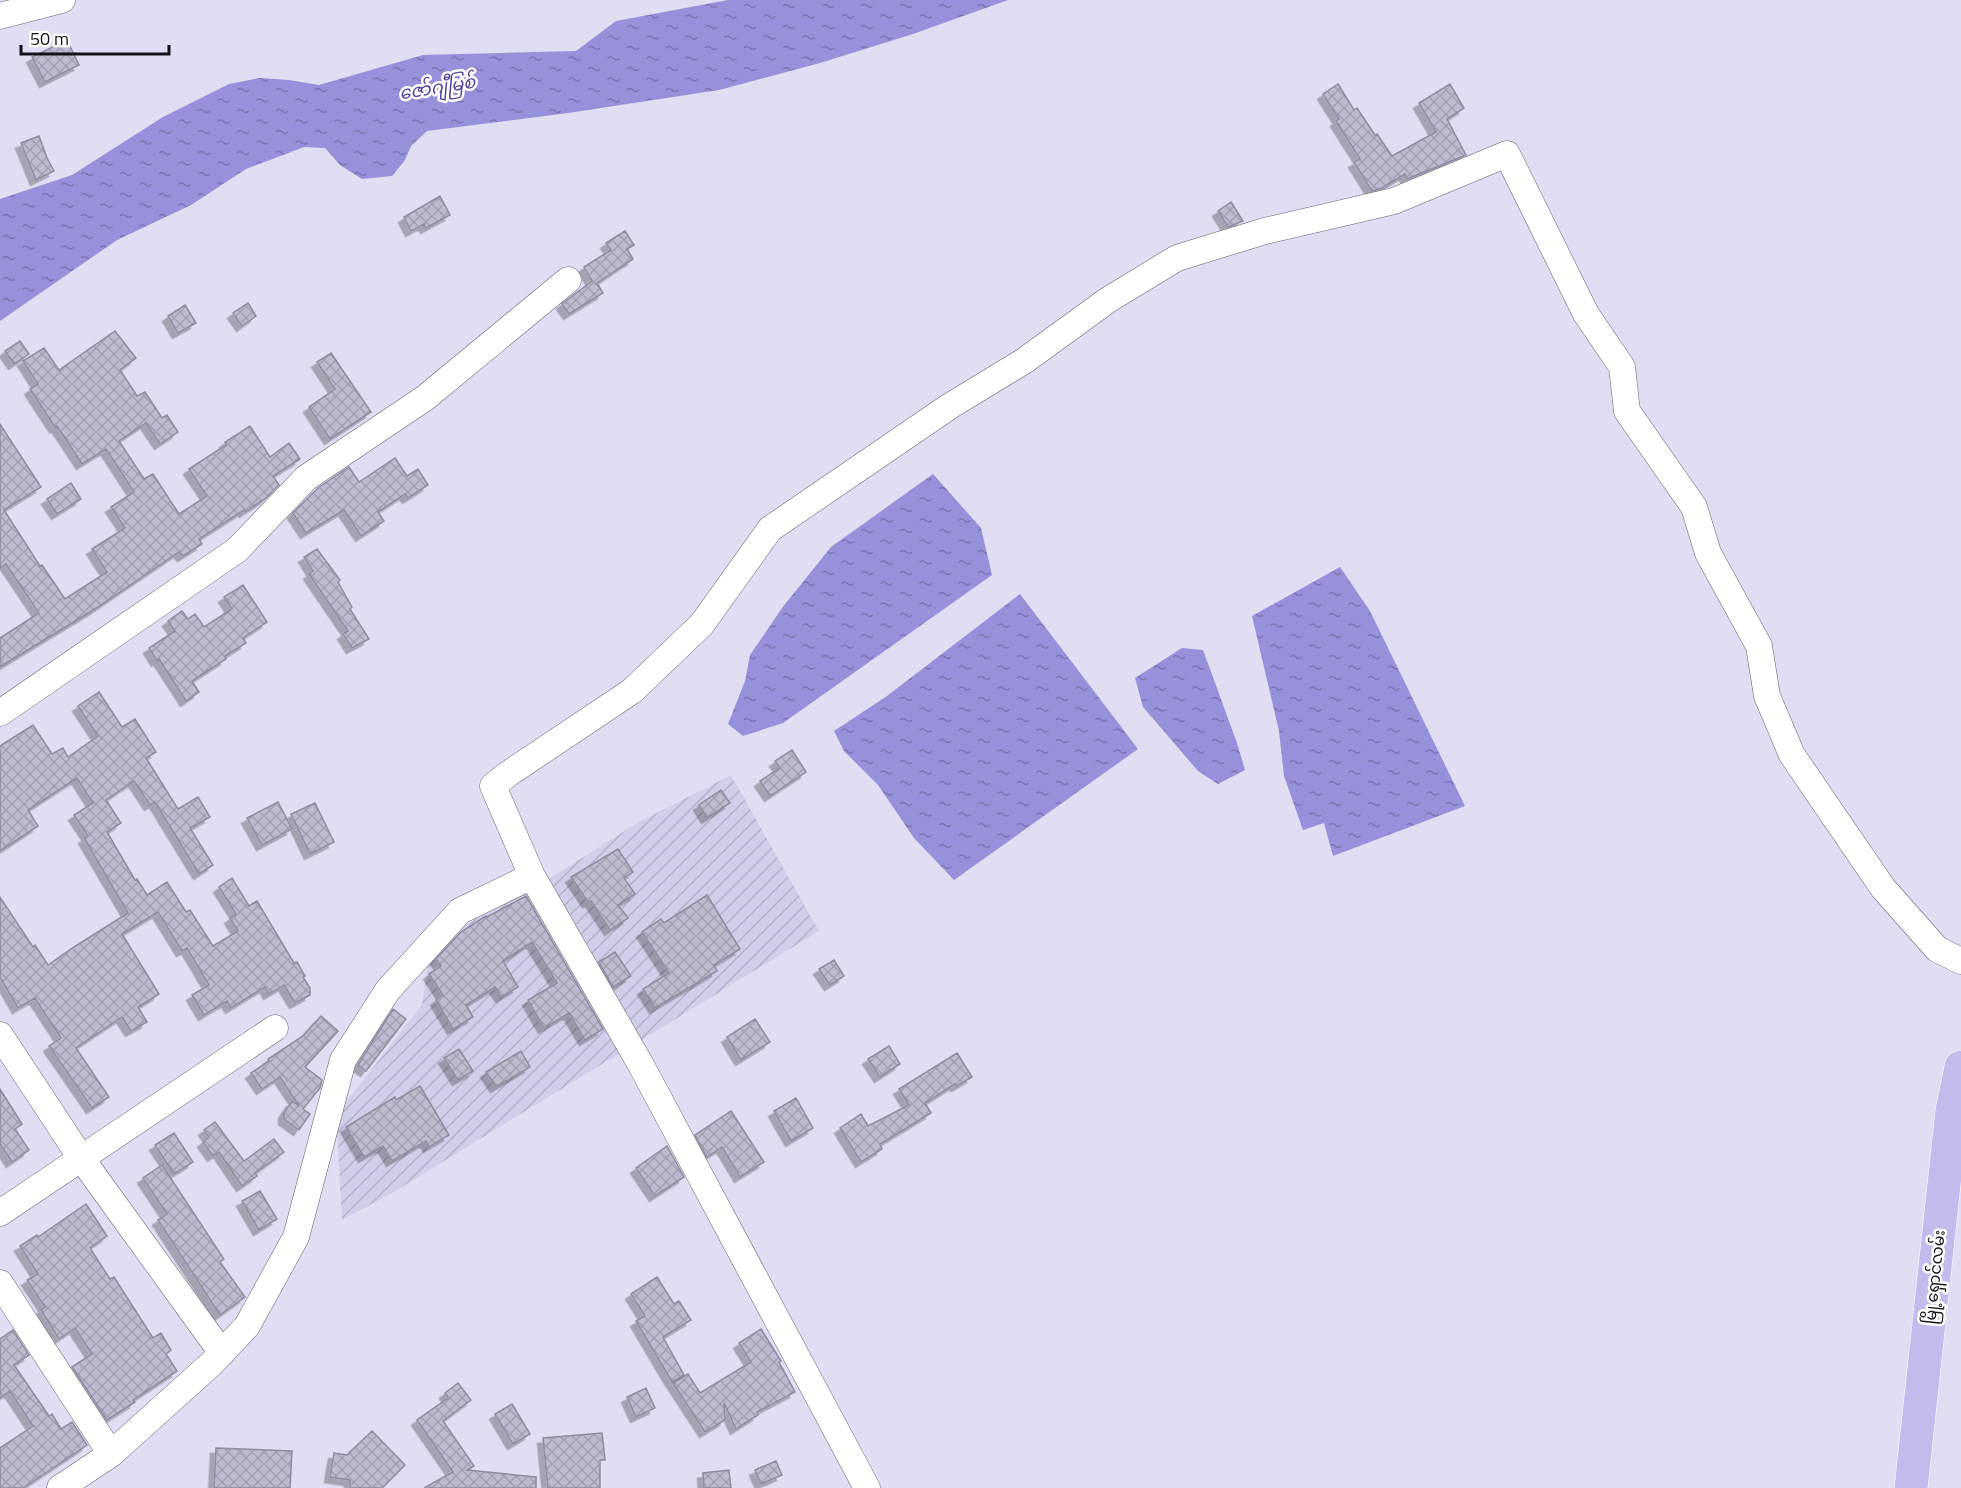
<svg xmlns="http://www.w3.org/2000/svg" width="1961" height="1488" font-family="'Titillium Web','Noto Sans Myanmar',sans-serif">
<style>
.industrial{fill:url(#industrial-furrows)}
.water{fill:url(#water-ripples)}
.building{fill:url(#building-cross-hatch);stroke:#8e8da0;stroke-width:1.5;filter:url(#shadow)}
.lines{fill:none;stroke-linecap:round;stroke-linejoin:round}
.minor-casing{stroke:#626172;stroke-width:27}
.major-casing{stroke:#fff;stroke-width:34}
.minor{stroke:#fff;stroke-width:26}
.major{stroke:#c1bceb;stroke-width:33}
.labels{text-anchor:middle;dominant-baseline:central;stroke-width:5;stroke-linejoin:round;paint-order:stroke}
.street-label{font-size:16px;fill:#121218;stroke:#fff}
.water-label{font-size:18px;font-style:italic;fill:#54449d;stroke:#fff}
</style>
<defs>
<pattern id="industrial-furrows" width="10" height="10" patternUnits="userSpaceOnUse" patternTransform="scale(1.5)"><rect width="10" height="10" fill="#d0cfe9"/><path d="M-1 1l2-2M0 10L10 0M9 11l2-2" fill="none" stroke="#b2b1c7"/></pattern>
<pattern id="water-ripples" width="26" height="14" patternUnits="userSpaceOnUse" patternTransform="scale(1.5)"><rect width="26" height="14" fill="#9790da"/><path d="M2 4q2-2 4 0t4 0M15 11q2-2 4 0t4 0" fill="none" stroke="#7a74b0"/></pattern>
<pattern id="building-cross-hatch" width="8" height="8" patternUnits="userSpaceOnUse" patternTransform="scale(1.5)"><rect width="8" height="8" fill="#bcbbcf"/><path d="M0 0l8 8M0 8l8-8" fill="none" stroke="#a1a0b1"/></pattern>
<filter id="shadow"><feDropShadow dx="-5.5" dy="5.5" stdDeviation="0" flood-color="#0004"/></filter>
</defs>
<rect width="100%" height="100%" fill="#dfdef3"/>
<path class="industrial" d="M 731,775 L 819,931 L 392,1193 L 342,1220 L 336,1115 L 422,1005 L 431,944 L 557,874 L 637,823 Z"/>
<path class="water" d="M 728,0 L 1008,0 L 913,34 L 820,63 L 719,90 L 568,113 L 427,131 L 411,146 L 405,160 L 392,176 L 362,179 L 340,165 L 325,148 L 304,147 L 246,169 L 191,205 L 117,240 L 0,321 L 0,199 L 72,175 L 163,117 L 229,84 L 260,78 L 289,80 L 319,85 L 423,55 L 576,51 L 616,21 Z
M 933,474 L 981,528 L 992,575 L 783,723 L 743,736 L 728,724 L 745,681 L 750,655 L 782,608 L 831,547 Z
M 1340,567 L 1370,611 L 1465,806 L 1333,856 L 1324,823 L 1303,830 L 1284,776 L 1279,731 L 1252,616 Z
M 1020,594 L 1138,749 L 954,880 L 914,838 L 878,785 L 844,751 L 834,731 L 887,696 Z
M 1182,648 L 1203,650 L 1237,743 L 1245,770 L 1218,784 L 1198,771 L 1143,707 L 1135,678 Z"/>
<path class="building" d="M 67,40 L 79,65 L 45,82 L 32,57 Z
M 1338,84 L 1354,110 L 1357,108 L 1375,135 L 1377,134 L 1392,156 L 1436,132 L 1419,103 L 1450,84 L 1464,108 L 1447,119 L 1466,155 L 1407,179 L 1405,174 L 1382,188 L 1372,191 L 1354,162 L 1360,159 L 1336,121 L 1339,119 L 1323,94 Z
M 39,136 L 47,158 L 54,171 L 36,180 L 21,143 Z
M 440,196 L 450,215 L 426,228 L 424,224 L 411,231 L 404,217 Z
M 1231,202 L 1243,221 L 1228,227 L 1218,211 Z
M 625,231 L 634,245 L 627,249 L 633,259 L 597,283 L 603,293 L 569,314 L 562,304 L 592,281 L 584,267 L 611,250 L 606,243 Z
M 248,303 L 256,316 L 242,326 L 233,313 Z
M 185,305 L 196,323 L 178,333 L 168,316 Z
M 115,331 L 136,358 L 120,370 L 137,396 L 145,392 L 162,418 L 167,415 L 178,432 L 160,444 L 146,423 L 119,441 L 144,479 L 153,474 L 179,514 L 207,496 L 189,469 L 226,445 L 225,442 L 250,426 L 270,457 L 289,443 L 300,459 L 273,476 L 279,485 L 266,498 L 245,512 L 244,510 L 199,539 L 202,544 L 183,556 L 179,552 L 95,609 L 0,667 L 0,638 L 39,613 L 6,564 L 0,568 L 0,424 L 41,487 L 4,510 L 40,566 L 42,565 L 65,599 L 107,572 L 92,549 L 125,528 L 111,507 L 134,492 L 106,449 L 82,464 L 57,426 L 55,427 L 30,389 L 38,384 L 23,361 L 44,348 L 59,370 Z
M 20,341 L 29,354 L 14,364 L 5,351 Z
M 331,353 L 371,412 L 330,439 L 309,407 L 335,389 L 317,362 Z
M 395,458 L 407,476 L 418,469 L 428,485 L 408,498 L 405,494 L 378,512 L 384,521 L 361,536 L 344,510 L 306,533 L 293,513 L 318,488 L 349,467 L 359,482 Z
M 71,483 L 81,499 L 57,514 L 47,499 Z
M 317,549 L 340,580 L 338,582 L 352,607 L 350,609 L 369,639 L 352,648 L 343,634 L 348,631 L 309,574 L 313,571 L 304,557 Z
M 243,585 L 267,622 L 243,638 L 246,643 L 225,656 L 226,659 L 192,681 L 199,692 L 186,701 L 159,659 L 157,661 L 149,648 L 175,631 L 168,621 L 182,611 L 188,619 L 195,614 L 204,627 L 232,609 L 224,597 Z
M 99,692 L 122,727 L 135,719 L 156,752 L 146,758 L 178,809 L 198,797 L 210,817 L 190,828 L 213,865 L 199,874 L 155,802 L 150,805 L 134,781 L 106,800 L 121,823 L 107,832 L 135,880 L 137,879 L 147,895 L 167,882 L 186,912 L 190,910 L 213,946 L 238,931 L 230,918 L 236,914 L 219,887 L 232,878 L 249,906 L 257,901 L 294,963 L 297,962 L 305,976 L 303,977 L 310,988 L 310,995 L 295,1003 L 284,985 L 269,994 L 265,987 L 231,1008 L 227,1001 L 204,1015 L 192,995 L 209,985 L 187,948 L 182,951 L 158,912 L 122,934 L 159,994 L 138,1007 L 147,1022 L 131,1031 L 122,1017 L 76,1048 L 109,1097 L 92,1108 L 49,1046 L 61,1038 L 35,998 L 18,1008 L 0,977 L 0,897 L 33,947 L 35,945 L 48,965 L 74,947 L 128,913 L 84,838 L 88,836 L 74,815 L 93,803 L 77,778 L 28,810 L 38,826 L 0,851 L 0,746 L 33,725 L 52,754 L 63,748 L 68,757 L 98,736 L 78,706 Z
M 792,750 L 806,772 L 770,796 L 760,781 L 780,768 L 775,761 Z
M 721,790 L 730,803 L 707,818 L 699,805 Z
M 278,802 L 292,829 L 262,845 L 247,818 Z
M 315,803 L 334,842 L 310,854 L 291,814 Z
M 618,849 L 633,872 L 624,878 L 635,894 L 618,905 L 628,918 L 610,930 L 591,901 L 588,902 L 571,877 Z
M 707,895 L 740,949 L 714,965 L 717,971 L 655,1008 L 643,989 L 669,973 L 642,932 L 661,919 L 664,923 Z
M 526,896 L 603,1029 L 585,1040 L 569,1013 L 544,1028 L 528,1000 L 557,983 L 532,942 L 503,961 L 518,987 L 501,997 L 495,987 L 466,1005 L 473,1017 L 453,1029 L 436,1000 L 443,995 L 429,974 L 441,966 L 436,959 L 461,932 L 486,916 L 487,917 Z
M 615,952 L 631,976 L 613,987 L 599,962 Z
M 834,960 L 844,976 L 830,985 L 819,969 Z
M 393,1009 L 406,1019 L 366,1071 L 358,1065 Z
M 321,1016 L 338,1031 L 305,1067 L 322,1080 L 320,1088 L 303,1109 L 310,1114 L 299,1130 L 284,1119 L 284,1113 L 292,1101 L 299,1106 L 280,1077 L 262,1089 L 251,1073 L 269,1061 L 268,1059 L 303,1036 Z
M 755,1019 L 770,1042 L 741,1060 L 727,1037 Z
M 889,1046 L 900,1064 L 880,1077 L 868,1059 Z
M 459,1049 L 473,1071 L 458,1080 L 444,1058 Z
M 521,1051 L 530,1067 L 496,1087 L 486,1072 Z
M 957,1053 L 972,1077 L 957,1086 L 955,1084 L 925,1103 L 931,1113 L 880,1144 L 882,1149 L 861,1162 L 840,1128 L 861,1114 L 868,1126 L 909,1105 L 899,1089 Z
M 420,1086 L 449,1135 L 429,1147 L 426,1141 L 392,1161 L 383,1146 L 364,1157 L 346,1127 L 395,1097 L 396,1100 Z
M 0,1089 L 22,1124 L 15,1129 L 29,1150 L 12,1162 L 0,1144 Z
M 796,1098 L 813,1128 L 791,1141 L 774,1111 Z
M 731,1111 L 764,1162 L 740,1177 L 722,1147 L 707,1157 L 695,1135 Z
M 215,1122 L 244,1161 L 274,1139 L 284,1152 L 255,1173 L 257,1176 L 242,1186 L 219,1152 L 213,1156 L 203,1142 L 209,1137 L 204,1130 Z
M 174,1133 L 193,1162 L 174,1174 L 155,1145 Z
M 667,1146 L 684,1177 L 655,1196 L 636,1168 Z
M 162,1165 L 224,1259 L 220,1262 L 245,1297 L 220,1315 L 158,1220 L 167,1214 L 143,1178 Z
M 260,1191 L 277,1219 L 259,1230 L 242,1201 Z
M 86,1204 L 107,1236 L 90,1248 L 110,1279 L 114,1277 L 153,1338 L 161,1333 L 171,1350 L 166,1354 L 177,1371 L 133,1400 L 135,1402 L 107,1420 L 72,1367 L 92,1354 L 75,1328 L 59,1339 L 41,1310 L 45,1307 L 27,1280 L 38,1274 L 20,1246 L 37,1235 L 38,1237 Z
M 657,1277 L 674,1304 L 679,1301 L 691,1320 L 663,1337 L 684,1375 L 672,1382 L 636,1321 L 645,1316 L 631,1294 Z
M 761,1329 L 781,1361 L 779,1362 L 795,1392 L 757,1412 L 758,1415 L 736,1429 L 724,1403 L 725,1420 L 705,1432 L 673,1383 L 688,1374 L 700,1393 L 751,1362 L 739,1343 Z
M 13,1330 L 29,1355 L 14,1365 L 49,1416 L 52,1414 L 61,1429 L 72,1422 L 87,1445 L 23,1488 L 0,1488 L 0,1448 L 33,1426 L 10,1391 L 0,1398 L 0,1339 Z
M 458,1383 L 471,1400 L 443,1421 L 474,1466 L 467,1470 L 536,1477 L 536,1488 L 424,1488 L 453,1472 L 417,1420 L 448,1398 L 445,1393 Z
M 646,1388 L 655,1408 L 636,1417 L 627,1397 Z
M 512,1404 L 530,1434 L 513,1444 L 495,1414 Z
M 372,1431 L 405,1465 L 382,1488 L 350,1488 L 350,1480 L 330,1477 L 334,1453 L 347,1455 Z
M 602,1433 L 605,1460 L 600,1460 L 600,1488 L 548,1488 L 543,1438 Z
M 216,1448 L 292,1451 L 290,1488 L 214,1488 Z
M 776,1461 L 782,1475 L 761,1484 L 755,1470 Z
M 729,1470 L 731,1488 L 704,1488 L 703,1473 Z"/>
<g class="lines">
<g class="minor-casing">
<path id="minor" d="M 0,16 L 62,0
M 0,713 L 237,550 L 306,478 L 425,398 L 568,280
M 0,1035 L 81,1158 L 222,1353
M 0,1213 L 275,1028
M 0,1283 L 111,1454
M 60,1488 L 111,1454 L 211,1364 L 247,1326 L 296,1237 L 343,1060 L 388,990 L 460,911 L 532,876
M 867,1488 L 641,1065 L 532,876 L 493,786 L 508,774 L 632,691 L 702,624 L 770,529 L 950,406 L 1024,361 L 1108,300 L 1177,258 L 1265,231 L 1394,201 L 1507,154 L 1586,314 L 1622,367 L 1627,411 L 1694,507 L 1708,553 L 1759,646 L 1767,696 L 1792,755 L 1883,888 L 1937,949 L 1961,961"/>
</g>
<g class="major-casing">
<path id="major" d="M 1911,1488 L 1952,1111 L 1961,1067"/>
</g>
<use href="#minor" class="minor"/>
<use href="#major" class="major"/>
</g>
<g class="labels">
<g class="street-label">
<text transform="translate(1934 1277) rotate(-84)">မြို့ရှောင်လမ်း</text>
</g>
<g class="water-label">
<text transform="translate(437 87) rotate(-9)">ဇော်ဂျီမြစ်</text>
</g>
</g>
<path d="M21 45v9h148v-9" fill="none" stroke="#121218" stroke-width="3"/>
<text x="30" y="45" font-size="18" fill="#121218" stroke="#ffffff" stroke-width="4.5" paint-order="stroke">50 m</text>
</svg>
